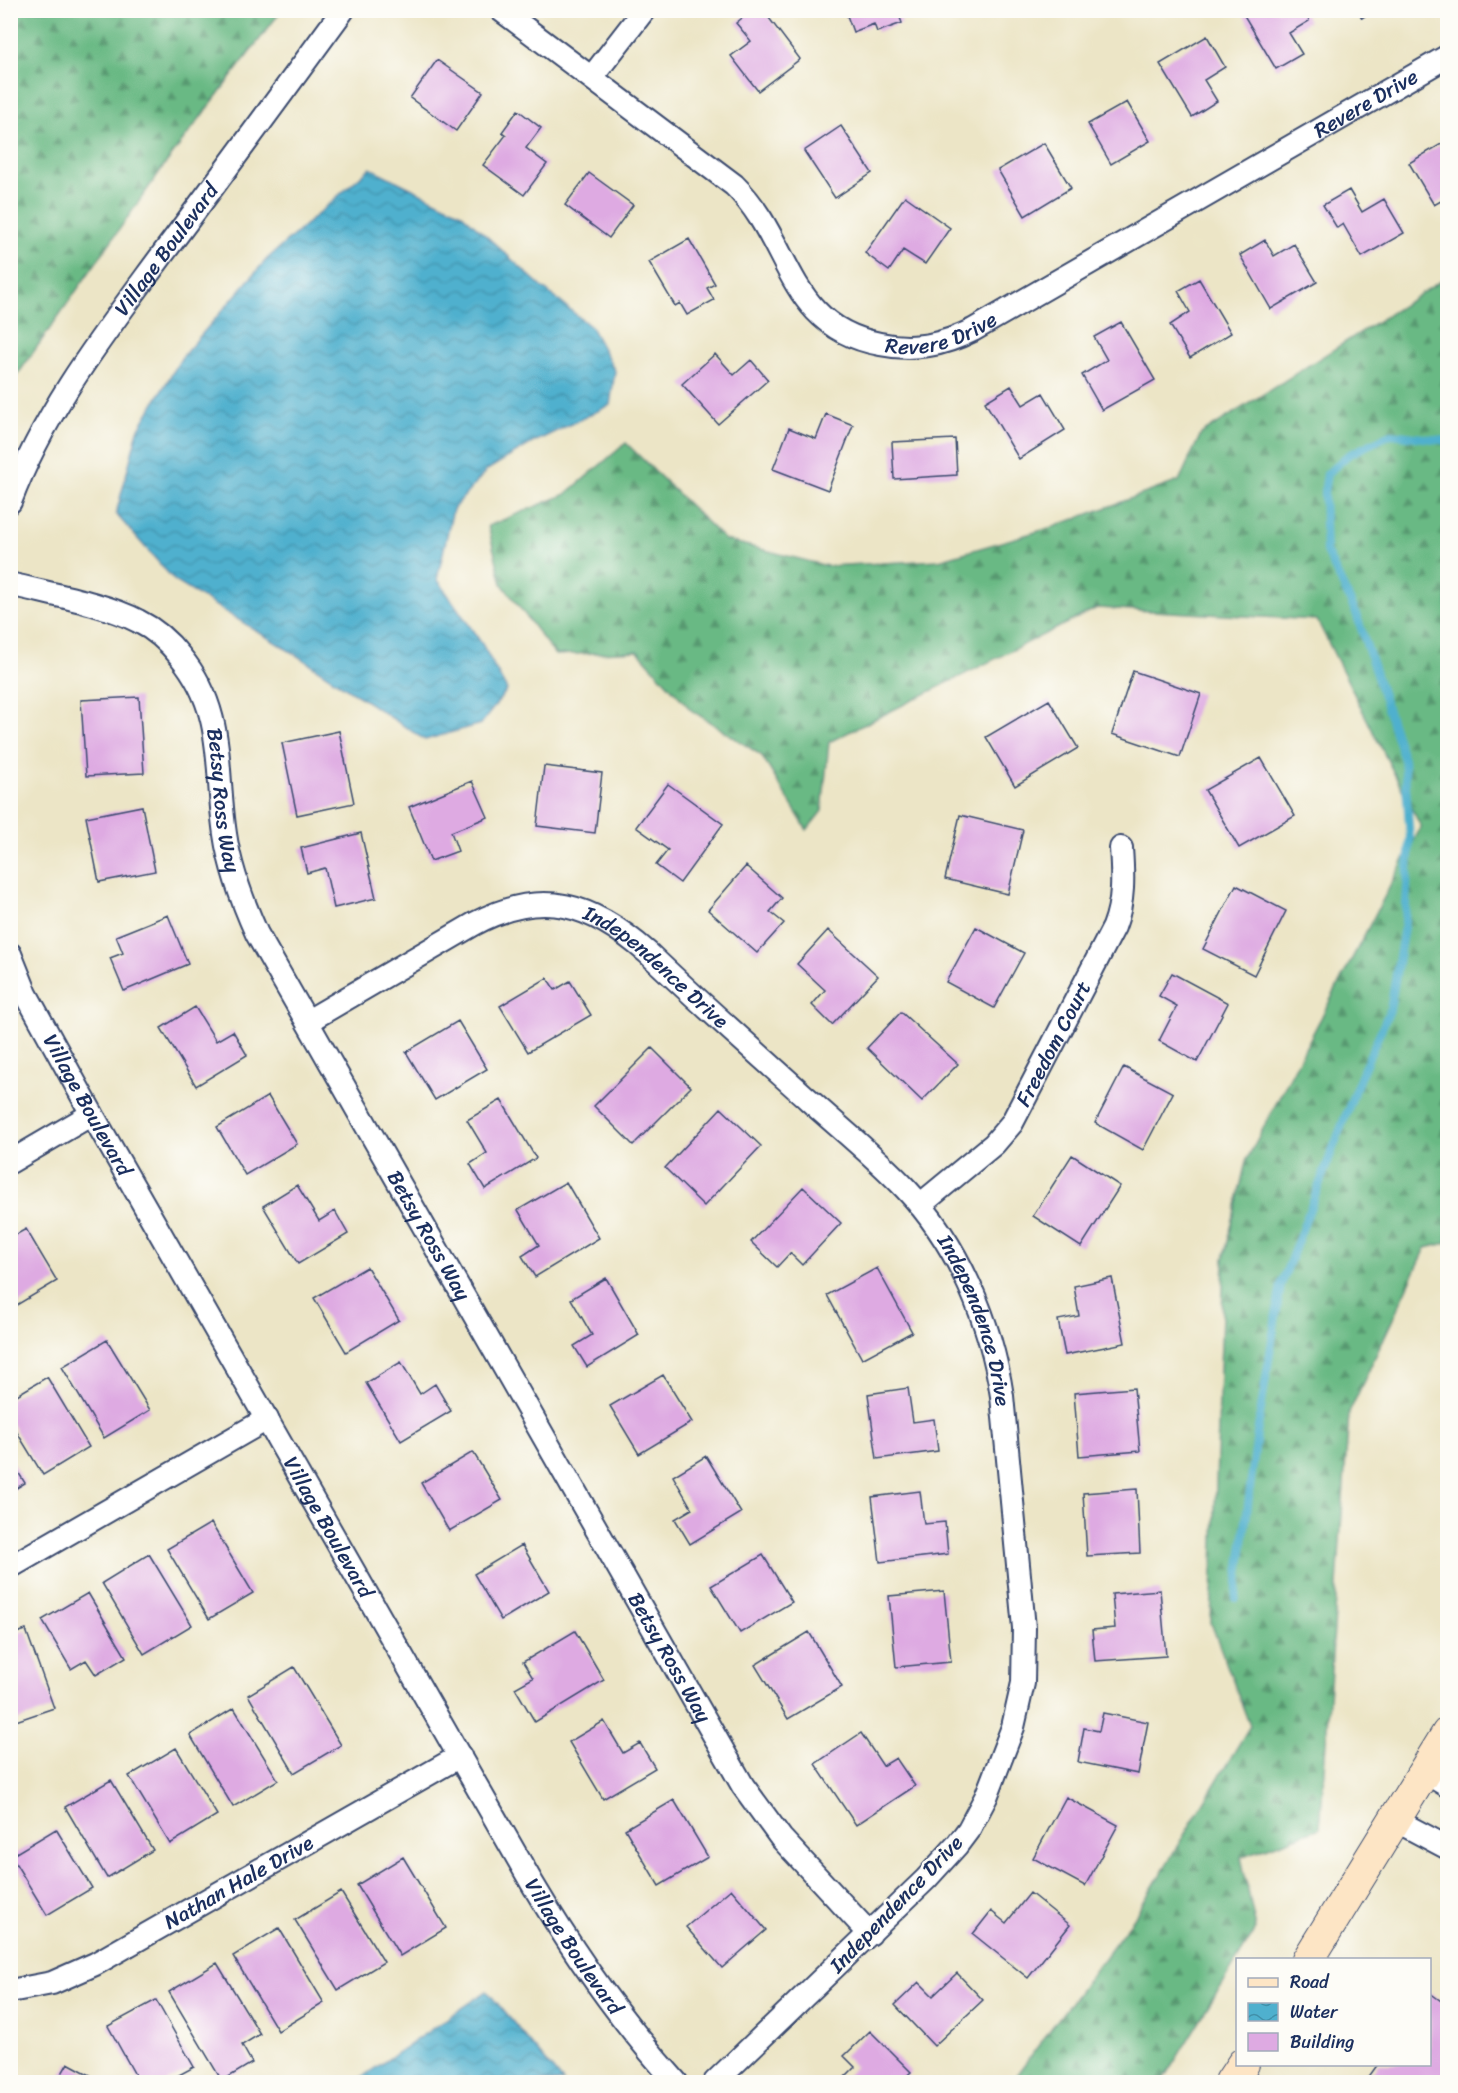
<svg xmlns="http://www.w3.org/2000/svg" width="1458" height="2093" font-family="Sriracha,sans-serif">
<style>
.forest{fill:url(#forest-firs);stroke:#427471;stroke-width:1.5}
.water{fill:url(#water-waves);stroke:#357096;stroke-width:1.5}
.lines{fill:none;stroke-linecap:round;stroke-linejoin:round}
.stream{stroke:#4fb0ce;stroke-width:8}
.building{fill:#deaae2}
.street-casing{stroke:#3a4a6e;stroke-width:26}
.secondary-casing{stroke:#3a4a6e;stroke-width:34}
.street{stroke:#fff;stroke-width:22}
.secondary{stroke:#fde5c5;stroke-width:32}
.labels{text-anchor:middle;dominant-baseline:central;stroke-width:5;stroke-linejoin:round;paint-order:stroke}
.street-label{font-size:21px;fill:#1b2f5e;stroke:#fdfcf7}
</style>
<defs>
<pattern id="forest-firs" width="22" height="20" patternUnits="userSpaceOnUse" patternTransform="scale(1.5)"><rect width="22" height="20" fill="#69b984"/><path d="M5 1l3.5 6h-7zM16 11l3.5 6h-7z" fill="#56976f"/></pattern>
<pattern id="water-waves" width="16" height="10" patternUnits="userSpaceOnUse" patternTransform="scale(1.5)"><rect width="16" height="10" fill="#4fb0ce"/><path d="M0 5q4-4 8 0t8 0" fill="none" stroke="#4190aa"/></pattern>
</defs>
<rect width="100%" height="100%" fill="#fdfcf7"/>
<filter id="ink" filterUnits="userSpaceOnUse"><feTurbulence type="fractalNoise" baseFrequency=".0167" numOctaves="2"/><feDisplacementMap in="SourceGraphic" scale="12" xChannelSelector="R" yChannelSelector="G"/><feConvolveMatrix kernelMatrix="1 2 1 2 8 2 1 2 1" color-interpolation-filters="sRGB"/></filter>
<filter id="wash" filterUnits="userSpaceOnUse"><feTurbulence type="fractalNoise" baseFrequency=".008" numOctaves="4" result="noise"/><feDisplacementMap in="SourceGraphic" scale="24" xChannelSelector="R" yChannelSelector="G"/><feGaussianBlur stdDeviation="1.35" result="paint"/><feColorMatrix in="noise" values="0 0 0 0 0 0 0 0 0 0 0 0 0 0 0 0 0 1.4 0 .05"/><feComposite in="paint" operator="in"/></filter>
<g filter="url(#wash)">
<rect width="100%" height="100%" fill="#ece5c6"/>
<path class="forest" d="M 11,10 L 281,11 L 163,167 L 11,384 Z
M 1447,277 L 1447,1243 L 1426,1248 L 1349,1413 L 1320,1828 L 1241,1857 L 1256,1929 L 1162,2082 L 1011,2082 L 1134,1918 L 1250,1726 L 1211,1623 L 1224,1259 L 1246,1161 L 1421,827 L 1317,620 L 1097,608 L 829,742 L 822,811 L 807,830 L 761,755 L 691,710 L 638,651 L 555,655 L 502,584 L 488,526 L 566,494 L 626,443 L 725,540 L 827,566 L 939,560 L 1053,527 L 1179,481 L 1201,434 Z"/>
<path class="water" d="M 370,168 L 461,213 L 542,287 L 591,327 L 615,371 L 610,405 L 532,443 L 487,470 L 453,509 L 437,579 L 482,644 L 507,690 L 481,724 L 425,740 L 298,656 L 175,581 L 116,514 L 138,430 L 182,357 L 267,259 Z
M 487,1991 L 563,2082 L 355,2082 Z"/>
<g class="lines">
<path class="stream" d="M 1236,1598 L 1257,1434 L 1281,1285 L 1361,1075 L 1390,1010 L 1405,921 L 1410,838 L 1404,760 L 1356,613 L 1326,551 L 1324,493 L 1327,474 L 1348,455 L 1391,434 L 1448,441"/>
</g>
<g id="blocks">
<path class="building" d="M 752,10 L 763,10 L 800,59 L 758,91 L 731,56 L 751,41 L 736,23 Z
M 845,10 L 897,10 L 902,23 L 877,32 L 874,24 L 853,32 Z
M 1245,10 L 1303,10 L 1309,21 L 1289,33 L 1302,54 L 1276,69 L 1242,12 Z
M 1357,10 L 1374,10 L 1362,18 Z
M 1207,36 L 1225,67 L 1204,80 L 1217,101 L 1192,117 L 1160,64 Z
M 437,60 L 483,92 L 456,131 L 410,98 Z
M 1127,102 L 1150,141 L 1111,164 L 1088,124 Z
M 518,110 L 541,128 L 526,148 L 547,164 L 524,195 L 483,165 L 506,135 L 502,132 Z
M 841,126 L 872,173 L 835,198 L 804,151 Z
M 1448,140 L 1448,197 L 1434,205 L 1409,163 Z
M 1044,143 L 1071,188 L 1025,216 L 998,170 Z
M 589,173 L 633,205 L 609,238 L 565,205 Z
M 1349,190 L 1362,212 L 1384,199 L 1404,233 L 1362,257 L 1343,224 L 1337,228 L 1323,205 Z
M 905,196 L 950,228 L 925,264 L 903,250 L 889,271 L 865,253 Z
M 689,239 L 715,284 L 707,288 L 714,300 L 687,315 L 680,303 L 675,306 L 649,262 Z
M 1265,240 L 1274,256 L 1294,244 L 1317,282 L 1271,309 L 1240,255 Z
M 1199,279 L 1231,333 L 1190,358 L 1170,325 L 1190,312 L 1178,291 Z
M 1121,322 L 1155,380 L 1102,410 L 1082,375 L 1107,360 L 1094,337 Z
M 715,354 L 734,375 L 751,360 L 768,380 L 718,424 L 682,384 Z
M 1011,386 L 1023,405 L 1043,393 L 1065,430 L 1019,459 L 985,402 Z
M 826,414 L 853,425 L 828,490 L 773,469 L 789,428 L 816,439 Z
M 955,439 L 957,475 L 894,479 L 892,442 Z
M 1133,671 L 1201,694 L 1180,757 L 1112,734 Z
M 139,697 L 144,773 L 86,776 L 81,700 Z
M 1049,700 L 1078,748 L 1015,786 L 986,737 Z
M 339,731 L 354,803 L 297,815 L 282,743 Z
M 1261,758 L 1295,816 L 1239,848 L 1205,790 Z
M 544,766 L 602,773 L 595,833 L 537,826 Z
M 472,781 L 488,817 L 451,832 L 458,851 L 431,861 L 409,807 Z
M 668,784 L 723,824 L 680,883 L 656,865 L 668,850 L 636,827 Z
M 142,806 L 155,871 L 99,882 L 86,817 Z
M 960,815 L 1023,830 L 1008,894 L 945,879 Z
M 361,833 L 376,898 L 334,908 L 325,868 L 307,873 L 301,848 Z
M 746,866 L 782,898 L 770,912 L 784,923 L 757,953 L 708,910 Z
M 1236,885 L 1286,911 L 1254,975 L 1203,949 Z
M 168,915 L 188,964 L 124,991 L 110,958 L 123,953 L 116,936 Z
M 976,927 L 1024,953 L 994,1008 L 946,982 Z
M 828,930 L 878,976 L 832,1025 L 812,1005 L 825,990 L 797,964 Z
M 1172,973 L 1228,1003 L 1197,1062 L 1159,1041 L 1177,1006 L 1159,996 Z
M 547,978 L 555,990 L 570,981 L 591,1015 L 528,1052 L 500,1006 Z
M 195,1007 L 216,1041 L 233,1031 L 247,1055 L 196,1086 L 161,1028 Z
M 901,1012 L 958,1064 L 922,1101 L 867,1048 Z
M 458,1021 L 487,1069 L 435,1100 L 406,1052 Z
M 652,1048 L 691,1087 L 633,1145 L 594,1106 Z
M 1124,1067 L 1173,1093 L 1143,1150 L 1095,1123 Z
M 268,1096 L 297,1144 L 245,1175 L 217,1127 Z
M 501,1100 L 536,1158 L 485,1189 L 470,1164 L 487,1153 L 467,1120 Z
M 721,1108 L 761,1146 L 704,1206 L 665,1168 Z
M 1072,1155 L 1120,1186 L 1081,1247 L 1033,1216 Z
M 566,1182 L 599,1238 L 535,1277 L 522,1256 L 539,1245 L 518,1210 Z
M 297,1185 L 319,1221 L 335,1211 L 348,1234 L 298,1264 L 263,1206 Z
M 803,1187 L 841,1223 L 802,1265 L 790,1253 L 777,1267 L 751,1242 Z
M 26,1229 L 57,1281 L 10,1309 L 10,1238 Z
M 367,1267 L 399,1320 L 346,1352 L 314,1298 Z
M 877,1268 L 912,1332 L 862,1359 L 827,1295 Z
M 606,1278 L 639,1335 L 587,1367 L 574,1346 L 592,1335 L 571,1299 Z
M 1112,1278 L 1125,1343 L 1065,1355 L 1058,1320 L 1079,1316 L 1074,1286 Z
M 107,1340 L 150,1410 L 104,1438 L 62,1367 Z
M 401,1362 L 420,1394 L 435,1384 L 451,1411 L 401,1441 L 366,1383 Z
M 663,1375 L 692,1422 L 639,1454 L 610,1406 Z
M 47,1377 L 89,1447 L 43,1475 L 10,1421 L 10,1399 Z
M 908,1388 L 913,1422 L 934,1419 L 938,1451 L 877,1459 L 868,1394 Z
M 1134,1388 L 1140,1451 L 1079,1456 L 1074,1393 Z
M 473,1452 L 502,1500 L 449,1531 L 421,1483 Z
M 706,1456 L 741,1513 L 690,1544 L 675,1519 L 692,1509 L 673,1476 Z
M 10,1459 L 25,1483 L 10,1492 Z
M 1137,1489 L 1140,1553 L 1087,1556 L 1083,1493 Z
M 920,1491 L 924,1524 L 945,1522 L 948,1554 L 880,1562 L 872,1497 Z
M 211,1523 L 253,1593 L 209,1619 L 167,1549 Z
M 522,1545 L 549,1591 L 501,1620 L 474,1574 Z
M 149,1554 L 192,1625 L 144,1654 L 102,1583 Z
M 763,1555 L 792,1602 L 740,1633 L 711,1586 Z
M 1160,1590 L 1166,1656 L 1095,1661 L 1092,1630 L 1115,1628 L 1112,1594 Z
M 944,1591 L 951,1662 L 896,1667 L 889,1596 Z
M 88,1593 L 126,1657 L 96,1675 L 86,1660 L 71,1669 L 42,1620 Z
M 26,1630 L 54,1708 L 10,1723 L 10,1635 Z
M 575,1631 L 604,1680 L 535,1722 L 515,1688 L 533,1678 L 523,1662 Z
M 809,1632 L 842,1687 L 788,1719 L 755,1665 Z
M 294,1667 L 341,1745 L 294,1773 L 248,1695 Z
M 234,1708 L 278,1780 L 233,1807 L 190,1735 Z
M 1103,1713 L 1148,1722 L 1138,1774 L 1078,1762 L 1084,1728 L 1099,1731 Z
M 604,1721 L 623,1753 L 640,1743 L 655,1768 L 603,1799 L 569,1742 Z
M 861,1733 L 883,1766 L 896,1758 L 915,1786 L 856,1825 L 815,1764 Z
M 176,1748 L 217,1815 L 170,1844 L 129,1776 Z
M 111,1780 L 153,1850 L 107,1878 L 65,1807 Z
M 1066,1797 L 1118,1825 L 1085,1886 L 1033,1858 Z
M 674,1800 L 708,1857 L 659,1886 L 625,1829 Z
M 56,1829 L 92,1888 L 47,1915 L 11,1856 Z
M 403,1857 L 446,1928 L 400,1956 L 357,1885 Z
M 731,1889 L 766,1930 L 722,1968 L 686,1927 Z
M 341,1892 L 384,1962 L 338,1990 L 295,1920 Z
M 1030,1893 L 1070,1925 L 1028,1978 L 973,1934 L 991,1911 L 1006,1923 Z
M 279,1928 L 324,2003 L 278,2031 L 233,1956 Z
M 217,1963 L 260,2034 L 242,2045 L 252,2063 L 222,2081 L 169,1992 Z
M 957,1973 L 983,2000 L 934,2046 L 895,2005 L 919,1982 L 933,1996 Z
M 1430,1993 L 1448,2006 L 1448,2082 L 1365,2082 L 1378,2064 L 1430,2064 Z
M 156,2000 L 194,2067 L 166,2082 L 139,2082 L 108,2026 Z
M 870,2031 L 911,2072 L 900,2082 L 845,2082 L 842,2080 L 855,2067 L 844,2056 Z
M 68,2063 L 103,2082 L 57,2082 Z"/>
</g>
</g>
<g filter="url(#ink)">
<use href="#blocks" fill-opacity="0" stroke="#3a4a6e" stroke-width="1.5"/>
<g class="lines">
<g class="street-casing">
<g id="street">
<path id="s1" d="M 501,10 L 734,185 C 792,241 786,327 880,344 C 914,351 943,345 973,330 L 1448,56"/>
<path d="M 592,77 L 644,10"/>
<path id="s2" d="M 10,502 C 45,409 104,334 162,255 C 223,174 283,92 343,10"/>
<path id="s3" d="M 10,584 C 49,594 104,603 138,621 C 154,629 169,642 180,656 C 226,711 215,768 225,834 C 230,869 243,903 257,934 L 743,1786 L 781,1838 L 870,1934"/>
<path id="s4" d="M 10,954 L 26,994 L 92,1114 L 532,1883 C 574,1954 621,2021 676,2082"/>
<path id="s5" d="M 308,1021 L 474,924 C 543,887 592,904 648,953 C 700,1003 755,1051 809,1100 C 841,1129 876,1157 906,1189 C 958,1244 991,1322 1002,1396 L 1024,1628 L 1023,1683 L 1013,1727 L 986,1797 L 969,1829 L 957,1845 L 926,1879 L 715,2082"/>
<path d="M 10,1162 L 92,1114"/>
<path id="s6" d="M 920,1205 L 994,1144 L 1012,1123 L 1114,927 C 1124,901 1123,876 1121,848"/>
<path d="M 10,1567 L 267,1419"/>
<path d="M 1425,1772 L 1448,1786"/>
<path d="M 1395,1820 L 1448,1848"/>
<path id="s7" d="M 10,1991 L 52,1983 L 95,1964 L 460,1756"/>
</g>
</g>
<g class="secondary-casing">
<path id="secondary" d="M 1308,1960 L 1448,1733
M 1231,2082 L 1243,2064"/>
</g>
<use href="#street" class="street"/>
<use href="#secondary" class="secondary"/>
</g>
</g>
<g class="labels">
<g class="street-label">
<text stroke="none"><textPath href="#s1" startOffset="1065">Revere Drive</textPath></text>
<text stroke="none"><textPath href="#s2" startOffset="298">Village Boulevard</textPath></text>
<text stroke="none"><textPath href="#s1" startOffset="579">Revere Drive</textPath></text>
<text stroke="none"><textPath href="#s3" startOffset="342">Betsy Ross Way</textPath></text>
<text stroke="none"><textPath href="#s5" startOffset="398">Independence Drive</textPath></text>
<text stroke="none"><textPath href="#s6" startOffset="213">Freedom Court</textPath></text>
<text stroke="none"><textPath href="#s4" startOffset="170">Village Boulevard</textPath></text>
<text stroke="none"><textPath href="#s3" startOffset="828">Betsy Ross Way</textPath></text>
<text stroke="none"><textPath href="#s5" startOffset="884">Independence Drive</textPath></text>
<text stroke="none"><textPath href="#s4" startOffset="656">Village Boulevard</textPath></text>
<text stroke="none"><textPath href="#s3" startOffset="1314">Betsy Ross Way</textPath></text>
<text stroke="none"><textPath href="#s7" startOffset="255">Nathan Hale Drive</textPath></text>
<text transform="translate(896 1904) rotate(-46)">Independence Drive</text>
<text stroke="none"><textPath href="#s4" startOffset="1142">Village Boulevard</textPath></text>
</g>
</g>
<rect width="1458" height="2093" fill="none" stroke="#fdfcf7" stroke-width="36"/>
<rect x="1236" y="1958" width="195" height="108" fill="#fdfcf7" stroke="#a3aaba" stroke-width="1.5"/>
<rect x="1248" y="1978" width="30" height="9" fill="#fde5c5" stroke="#a3aaba" stroke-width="1.5"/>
<text x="1290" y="1988" font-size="18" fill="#1b2f5e">Road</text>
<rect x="1248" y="2003" width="30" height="18" fill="url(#water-waves)" stroke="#a3aaba" stroke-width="1.5"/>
<text x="1290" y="2018" font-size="18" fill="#1b2f5e">Water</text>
<rect x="1248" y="2033" width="30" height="18" fill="#deaae2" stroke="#a3aaba" stroke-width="1.5"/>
<text x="1290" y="2048" font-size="18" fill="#1b2f5e">Building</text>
</svg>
